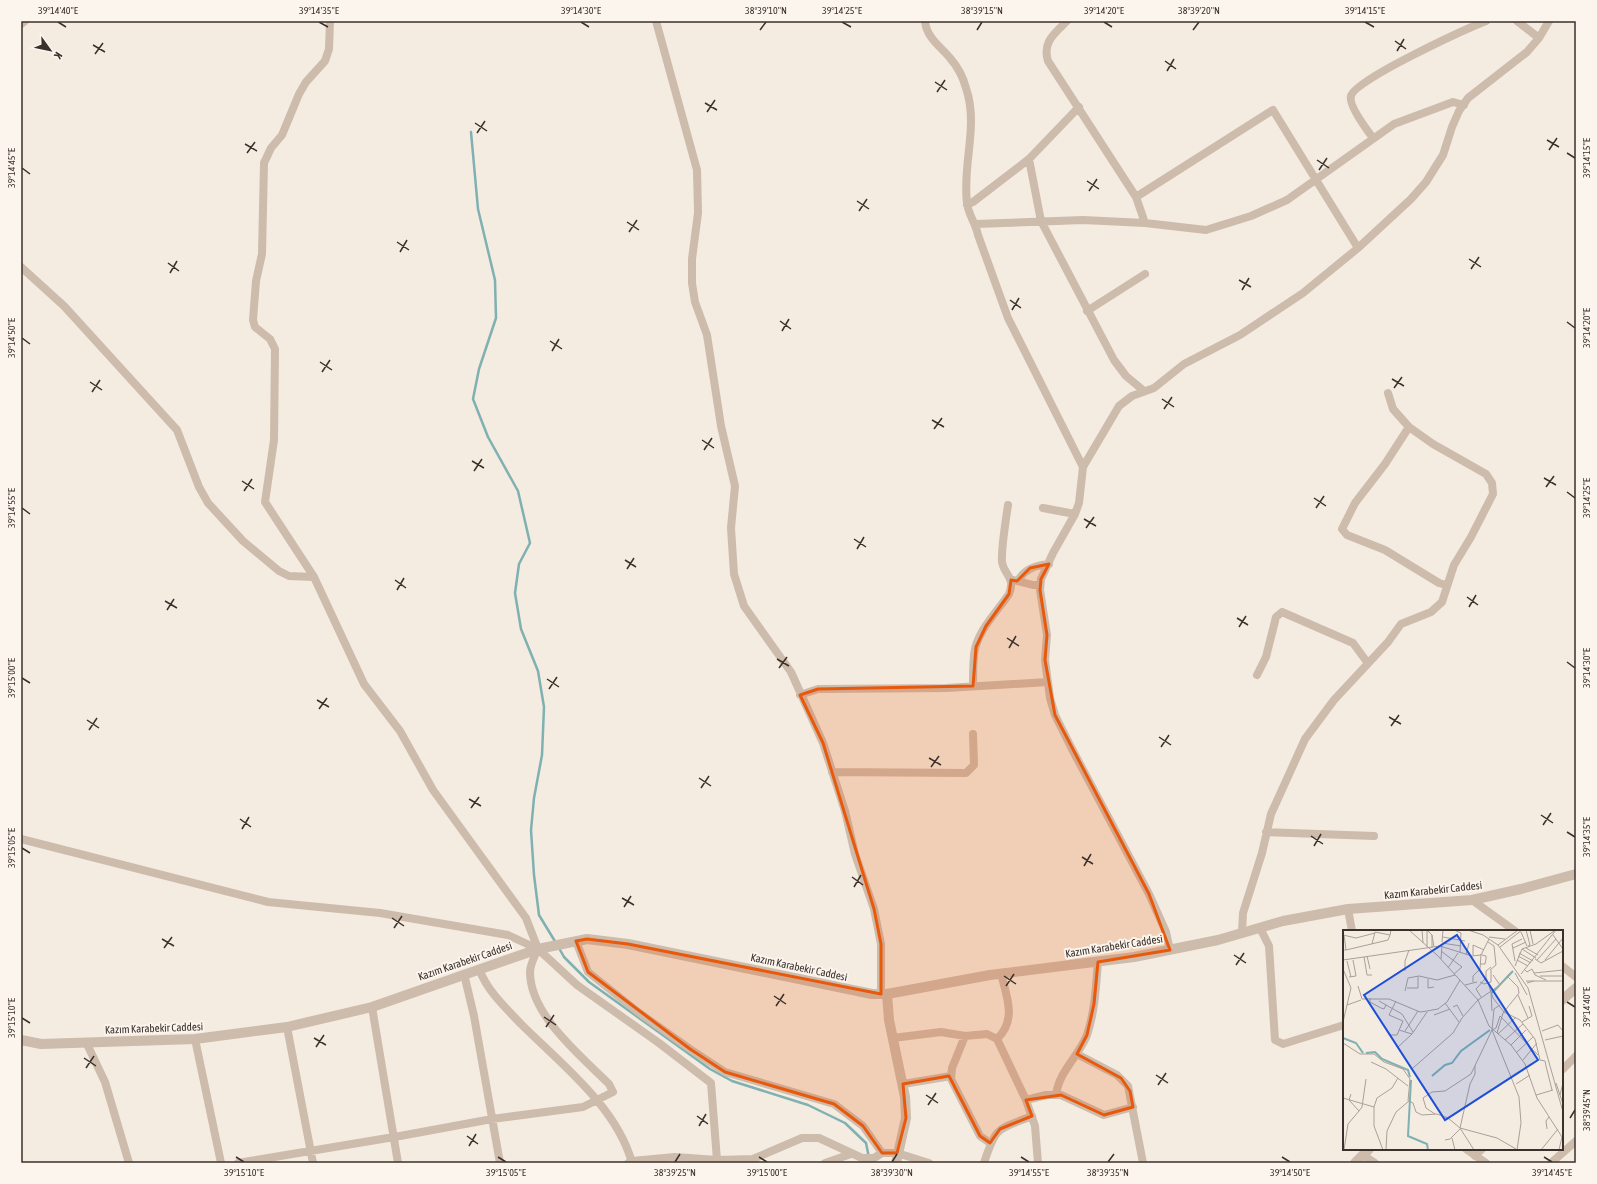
<svg xmlns="http://www.w3.org/2000/svg" width="1597" height="1184" font-family="'Asap Condensed',sans-serif">
<style>
.lines{fill:none;stroke-linecap:round;stroke-linejoin:round}
.stream{stroke:#7fb0b2;stroke-width:2.5}
.minor{stroke:#cdbbac;stroke-width:8}
.tertiary{stroke:#cdbbac;stroke-width:10}
.marked{fill:#e8590c;fill-opacity:0.2;stroke:#e8590c;stroke-width:3;stroke-linejoin:round}
.ticks{fill:none;stroke:#3b302b;stroke-width:1.5}
.labels{text-anchor:middle;dominant-baseline:central;stroke-width:4;stroke-linejoin:round;paint-order:stroke}
.street-label{font-size:11px;fill:#3b302b;stroke:#fbf5ee}
.inset-river{fill:none;stroke:#7fb0b2;stroke-width:2}
.inset-road{fill:none;stroke:#aaa098;stroke-width:1}
.view{fill:#1d4ed8;fill-opacity:0.15;stroke:#1d4ed8;stroke-width:2}
.inset-edge{fill:none;stroke:#3b302b;stroke-width:2}
.neatline{fill:none;stroke:#3b302b;stroke-width:1.5}
.ticks-label{font-size:10px;text-anchor:middle;fill:#3b302b}
</style>
<rect width="100%" height="100%" fill="#f4ebe1"/>
<g class="lines">
<path class="stream" d="M 471,132 L 478,209 L 495,280 L 496,318 L 479,369 L 473,399 L 488,437 L 518,491 L 530,543 L 519,564 L 515,593 L 521,629 L 538,671 L 544,707 L 542,755 L 534,798 L 531,830 L 534,875 L 539,915 L 556,943
M 559,948 L 564,957 L 589,982 L 710,1069 L 732,1081 L 808,1105 L 845,1123 L 866,1143 L 870,1163"/>
<path class="minor" d="M 330,21 L 329,49 L 325,61 L 306,82 L 299,94 L 282,135 L 271,148 L 264,163 L 262,254 L 256,281 L 253,320 L 255,327 L 270,339 L 275,349 L 274,440 L 265,502 L 314,577 L 364,684 L 400,731 L 433,790 L 526,918 L 538,949 L 577,985 L 659,1043 L 711,1083 L 717,1160
M 656,21 L 697,170 L 698,213 L 692,259 L 692,283 L 695,302 L 707,335 L 721,426 L 735,486 L 731,528 L 734,574 L 744,606 L 791,672 L 823,743 L 845,811 L 855,854 L 874,909 L 881,944 L 881,994
M 925,21 C 926,37 941,47 950,58 C 958,67 963,77 966,88 C 979,126 962,164 967,203 C 968,214 976,224 978,235 L 1008,318 L 1083,467
M 1067,21 C 1055,33 1042,42 1048,61 L 1136,197 L 1145,223
M 1517,21 L 1539,38
M 21,24 L 25,21
M 1373,138 C 1367,130 1348,105 1351,96 C 1354,80 1466,29 1486,21
M 1029,159 L 1041,221 L 1114,360 L 1126,376 L 1144,391
M 1136,197 L 1273,110 L 1358,248
M 967,205 L 973,202 L 1029,159 L 1079,107
M 976,224 L 1083,220 L 1145,223 L 1206,230 L 1251,216 L 1287,200 L 1394,124 L 1453,102 L 1464,105
M 21,267 L 64,306 L 177,430 L 199,487 L 208,503 L 243,541 L 279,571 L 289,576 L 314,577
M 1087,311 L 1145,274
M 1409,427 L 1385,464 L 1355,503 L 1342,529 L 1347,535 L 1385,550 L 1439,583 L 1446,585
M 1043,508 L 1075,514
M 1014,580 L 1033,585 L 1040,585
M 1018,581 C 1024,569 1036,565 1049,564
M 1257,675 L 1266,657 L 1276,617 L 1282,612 L 1353,643 L 1367,662
M 973,686 C 973,676 973,666 974,655 C 976,632 997,612 1009,594 C 1016,577 1004,575 1002,562 C 1001,549 1006,519 1008,505
M 800,695 L 818,689 L 946,688 L 1048,682
M 832,772 L 966,773 L 974,765 L 973,734
M 1266,832 L 1374,836
M 21,839 L 268,902 L 380,913 L 508,935 L 538,949 C 535,955 530,965 530,972 C 530,1015 581,1056 609,1084 L 613,1092 L 583,1107 L 492,1119 L 400,1136 L 238,1163
M 1472,900 L 1515,931
M 1348,909 L 1352,931
M 1260,928 L 1269,946 L 1275,1040 L 1283,1044 L 1344,1025
M 1242,933 L 1243,913 L 1262,853 L 1271,814 L 1305,739 L 1334,700 L 1388,642 L 1401,624 L 1431,612 L 1442,602 L 1454,565 L 1471,537 L 1493,494 L 1492,483 L 1486,474 L 1433,444 L 1409,427 L 1393,409 L 1388,393
M 576,941 L 588,972 L 638,1012 L 690,1049 L 725,1072 L 834,1104 L 863,1126 L 882,1153
M 1170,950 L 1166,932 L 1149,894 L 1072,749 L 1055,715 L 1050,698 L 1045,660 L 1047,635 L 1040,590 L 1041,579 L 1053,553 L 1075,514 L 1079,503 L 1083,467 L 1119,406 L 1132,396 L 1154,388 L 1184,364 L 1240,335 L 1303,293 L 1358,248 L 1411,199 L 1426,182 L 1443,155 L 1452,127 L 1459,111 L 1468,98 L 1527,52 L 1539,38 L 1549,21
M 1562,966 L 1576,977
M 479,969 C 488,992 505,1007 521,1024 C 561,1064 617,1107 632,1163
M 464,974 L 474,1016 L 500,1163
M 372,1007 L 398,1163
M 287,1027 L 313,1163
M 965,1036 L 952,1068 L 951,1079 L 980,1136 L 990,1143
M 893,1038 L 941,1032 L 965,1036 L 987,1034 L 997,1039 L 1026,1100 L 1035,1126 L 1038,1163
M 195,1039 L 221,1163
M 997,1039 C 1017,1020 1007,997 1001,974
M 86,1042 L 105,1082 L 129,1163
M 1077,1054 L 1117,1075 L 1128,1086 L 1143,1163
M 1562,1070 L 1576,1056
M 903,1084 L 951,1076
M 1056,1095 C 1059,1071 1079,1056 1087,1035 C 1095,1011 1096,986 1098,962
M 1026,1100 L 1046,1095 L 1061,1095 L 1104,1115 L 1133,1107
M 1466,1149 L 1486,1163
M 1363,1155 L 1375,1163
M 1475,1156 L 1482,1149
M 628,1163 L 632,1161 L 675,1157 L 717,1160 L 753,1159 L 802,1138 L 819,1138 L 862,1158 L 874,1158 L 882,1153 L 897,1153 L 929,1163
M 825,1163 L 851,1154
M 984,1163 C 996,1126 997,1130 1032,1116
M 1551,1163 L 1576,1141"/>
<path class="tertiary" d="M 887,994 L 889,1020 L 905,1097 L 906,1118 L 896,1163
M 1562,1000 L 1576,988
M 21,1040 L 41,1044 L 195,1039 L 287,1027 L 372,1007 L 538,949 L 587,939 L 628,944 L 872,994 L 887,994 L 990,975 L 1134,957 L 1218,940 L 1283,921 L 1348,909 L 1472,900 L 1521,889 L 1576,874
M 1355,1163 L 1369,1149"/>
</g>
<path class="marked" d="M 1049,564 L 1041,579 L 1040,590 L 1047,635 L 1045,660 L 1055,715 L 1149,894 L 1170,950 L 1098,962 L 1094,1004 L 1087,1035 L 1077,1054 L 1121,1078 L 1130,1091 L 1133,1107 L 1104,1115 L 1061,1095 L 1026,1100 L 1032,1116 L 1000,1129 L 990,1143 L 980,1136 L 949,1076 L 903,1084 L 906,1118 L 897,1153 L 882,1153 L 863,1126 L 834,1104 L 725,1072 L 690,1049 L 588,972 L 576,941 L 587,939 L 628,944 L 881,994 L 881,944 L 874,909 L 823,743 L 800,695 L 818,689 L 973,686 L 976,647 L 986,626 L 1009,594 L 1011,580 L 1017,581 L 1030,568 Z"/>
<path class="ticks" d="M 58,22 L 66,27M 319,22 L 328,27M 581,22 L 589,27M 842,22 L 851,27M 1104,22 L 1112,27M 1365,22 L 1374,27M 760,30 L 766,22M 977,30 L 982,22M 1193,30 L 1199,22M 1395,41 L 1406,49M 93,45 L 105,52M 1397,51 L 1404,39M 95,54 L 103,43M 1165,61 L 1176,69M 1167,71 L 1174,59M 935,82 L 947,90M 937,92 L 945,80M 705,103 L 717,110M 707,112 L 715,100M 475,123 L 487,131M 477,133 L 485,121M 1547,140 L 1559,147M 245,144 L 257,151M 1549,150 L 1557,138M 247,153 L 255,142M 1567,153 L 1575,158M 1317,160 L 1329,168M 22,168 L 30,174M 1319,170 L 1327,158M 1087,181 L 1099,189M 1089,191 L 1097,179M 857,201 L 869,209M 859,211 L 867,199M 627,222 L 639,230M 629,232 L 637,220M 397,242 L 409,250M 400,252 L 407,240M 1469,259 L 1481,267M 168,263 L 179,271M 1471,269 L 1479,257M 170,273 L 177,261M 1239,280 L 1251,287M 1242,290 L 1249,278M 1010,300 L 1021,308M 1012,310 L 1019,298M 780,321 L 791,329M 1567,322 L 1575,328M 782,331 L 789,319M 22,338 L 30,344M 550,341 L 562,349M 552,351 L 559,339M 320,362 L 332,370M 322,372 L 330,360M 1392,379 L 1404,386M 90,382 L 102,390M 1394,388 L 1402,377M 92,392 L 100,380M 1162,399 L 1174,407M 1164,409 L 1172,397M 932,420 L 944,427M 934,429 L 942,418M 702,440 L 714,448M 704,450 L 712,438M 472,461 L 484,468M 474,471 L 482,459M 1544,478 L 1556,485M 242,481 L 254,489M 1546,487 L 1554,476M 244,491 L 252,479M 1567,492 L 1575,498M 1314,498 L 1326,506M 22,508 L 30,514M 1316,508 L 1324,496M 1084,519 L 1096,526M 1086,528 L 1094,517M 854,539 L 866,547M 857,549 L 864,537M 625,560 L 636,567M 627,569 L 634,558M 395,580 L 406,588M 397,590 L 404,578M 1467,597 L 1478,605M 165,601 L 177,608M 1469,607 L 1476,595M 167,610 L 174,599M 1237,618 L 1248,625M 1239,627 L 1246,616M 1007,638 L 1019,646M 1009,648 L 1016,636M 777,659 L 789,666M 1567,662 L 1575,668M 779,668 L 787,657M 22,678 L 30,683M 547,679 L 559,687M 549,689 L 557,677M 317,700 L 329,707M 319,709 L 327,698M 1389,717 L 1401,724M 87,720 L 99,728M 1391,726 L 1399,715M 89,730 L 97,718M 1159,737 L 1171,745M 1161,747 L 1169,735M 929,758 L 941,765M 931,767 L 939,756M 699,778 L 711,786M 701,788 L 709,776M 469,799 L 481,806M 471,808 L 479,797M 1541,815 L 1553,823M 240,819 L 251,827M 1543,825 L 1551,813M 242,829 L 249,817M 1567,832 L 1575,837M 1311,836 L 1323,844M 1314,846 L 1321,834M 22,848 L 30,853M 1082,857 L 1093,864M 1084,866 L 1091,854M 852,877 L 863,885M 854,887 L 861,875M 622,898 L 634,905M 624,907 L 631,896M 392,918 L 404,926M 394,928 L 402,916M 162,939 L 174,946M 164,948 L 172,937M 1234,955 L 1246,963M 1236,965 L 1244,953M 1004,976 L 1016,984M 1006,986 L 1014,974M 774,996 L 786,1004M 1567,1002 L 1575,1007M 776,1006 L 784,994M 544,1017 L 556,1025M 22,1018 L 30,1023M 546,1027 L 554,1015M 314,1038 L 326,1045M 316,1047 L 324,1035M 84,1058 L 96,1066M 86,1068 L 94,1056M 1156,1075 L 1168,1083M 1158,1085 L 1166,1073M 926,1095 L 938,1103M 928,1105 L 936,1093M 697,1116 L 708,1124M 1570,1118 L 1575,1110M 699,1126 L 706,1114M 467,1136 L 478,1144M 469,1146 L 476,1134M 236,1157 L 244,1162M 498,1157 L 506,1162M 759,1157 L 767,1162M 1021,1157 L 1029,1162M 1282,1157 L 1290,1162M 1544,1157 L 1552,1162M 675,1162 L 680,1154M 892,1162 L 897,1154M 1108,1162 L 1114,1154"/>
<g class="labels">
<g class="street-label">
<text transform="translate(1433 890) rotate(-6)">Kazım Karabekir Caddesi</text>
<text transform="translate(1114 946) rotate(-9)">Kazım Karabekir Caddesi</text>
<text transform="translate(465 961) rotate(-19)">Kazım Karabekir Caddesi</text>
<text transform="translate(799 967) rotate(12)">Kazım Karabekir Caddesi</text>
<text transform="translate(154 1028) rotate(-2)">Kazım Karabekir Caddesi</text>
</g>
</g>
<g transform="translate(1343 930)">
<rect width="220" height="220" fill="#f4ebe1"/>
<path class="inset-river" d="M 149,63 L 170,41M 0,108 L 13,113 L 20,123M 23,123 L 32,122 L 39,129 L 65,140 L 67,147M 89,146 L 102,135 L 109,133 L 118,121 L 147,100M 68,150 L 65,206 L 84,214 L 85,220"/>
<path class="inset-road" d="M 66,0 L 95,26 L 135,70 L 146,96 L 168,115 L 182,134 L 194,168 L 219,207 L 216,220M 79,0 L 80,13M 84,0 L 89,5 L 91,17M 84,0 L 84,17M 111,0 L 118,3 L 117,23M 125,0 L 140,5 L 155,15 L 185,58 L 220,182M 183,0 L 187,15 L 185,16M 187,0 L 190,14M 178,2 L 184,16M 0,5 L 13,8 L 32,3M 210,5 L 220,19M 100,7 L 122,11M 146,7 L 162,9M 99,12 L 100,0M 145,12 L 151,16 L 153,35 L 147,40M 99,13 L 118,16M 29,14 L 32,2 L 47,5 L 48,0M 155,15 L 175,0M 157,17 L 179,0M 89,18 L 89,5M 170,18 L 183,12M 183,18 L 195,25M 179,19 L 193,28M 0,20 L 3,20 L 1,5M 3,20 L 41,11 L 45,10 L 47,5M 98,21 L 119,37 L 111,44M 176,23 L 190,31M 123,25 L 126,13M 130,25 L 130,15 L 141,20M 24,26 L 27,39M 175,26 L 188,33M 21,27 L 24,45 L 29,45M 98,29 L 99,16M 192,29 L 198,33 L 220,21M 0,30 L 97,16 L 129,26 L 138,25 L 146,9M 174,30 L 185,36M 194,30 L 213,9M 202,30 L 220,8M 4,31 L 8,47M 172,31 L 169,14 L 179,9M 137,34 L 142,34 L 143,29 L 143,26 L 139,25M 172,36 L 179,19 L 193,14 L 211,1M 148,37 L 143,41 L 143,47 L 150,68 L 161,82 L 177,90 L 192,109 L 197,130 L 202,131 L 203,136 L 209,160M 105,38 L 115,23M 0,39 L 8,58 L 0,92M 182,40 L 184,42 L 189,39 L 192,45 L 203,50M 62,41 L 62,31 L 66,20M 172,43 L 184,65M 191,43 L 220,40M 178,44 L 213,0M 150,45 L 157,55M 197,46 L 220,46M 6,47 L 13,46 L 10,30M 85,49 L 85,58 L 91,57M 183,51 L 191,51 L 184,53M 191,51 L 220,51M 130,52 L 130,46 L 137,39 L 138,24M 137,52 L 141,54 L 148,52 L 148,40M 122,55 L 134,52M 15,56 L 19,69 L 46,69 L 77,82 L 84,81 L 95,79 L 104,72 L 117,50M 64,58 L 75,58 L 75,47M 62,61 L 65,48 L 76,46 L 94,50 L 112,45M 148,62 L 149,81M 175,65 L 185,88M 138,67 L 133,59 L 143,48M 27,68 L 27,72 L 38,78 L 41,79 L 43,75M 135,70 L 157,55 L 167,43M 36,71 L 59,84 L 70,102M 53,71 L 46,85 L 60,91M 102,73 L 116,92M 4,75 L 18,70M 110,77 L 114,75 L 120,86M 91,85 L 107,79M 179,92 L 189,86 L 186,76M 56,100 L 69,104M 62,101 L 75,81M 199,101 L 215,95 L 220,101M 154,103 L 160,83 L 176,63 L 175,57 L 165,47M 155,104 L 173,87M 48,105 L 54,105 L 60,91M 162,110 L 180,94M 202,110 L 220,106M 0,113 L 17,124 L 31,124 L 41,132 L 60,139 L 67,149 L 65,171M 168,115 L 183,100M 55,117 L 69,104 L 84,82M 174,122 L 190,107M 180,130 L 194,113M 28,132 L 43,139 L 65,156M 70,138 L 110,103 L 119,88 L 135,70M 213,153 L 220,174M 173,154 L 187,145M 193,165 L 210,160M 217,165 L 220,153M 0,168 L 31,177M 16,181 L 19,177 L 23,149M 92,184 L 83,178 L 80,168 L 89,162 L 102,161 L 128,144 L 149,100 L 151,79 L 157,75M 204,199 L 203,191 L 206,187M 109,208 L 112,220M 102,210 L 107,209 L 117,199M 1,220 L 5,194 L 16,181 L 6,170 L 8,164M 40,220 L 31,196 L 31,177 L 34,168 L 49,158 L 55,148M 43,220 L 44,201 L 53,182 L 66,171 L 70,173 L 73,182 L 79,185 L 94,184 L 105,188 L 117,198 L 154,208 L 173,219M 131,220 L 117,198 L 127,154 L 132,144 L 132,136M 174,220 L 178,193 L 176,167 L 149,100 L 153,98 L 157,86 L 195,125M 198,220 L 215,199"/>
<path class="view" d="M 114,5 L 195,130 L 102,190 L 21,65 Z"/>
<rect width="220" height="220" class="inset-edge"/>
</g>
<rect width="1597" height="1184" fill="none" stroke="#fbf5ee" stroke-width="44"/>
<g transform="translate(50 50) rotate(123)" stroke="#fbf5ee" stroke-width="3" paint-order="stroke">
<path d="M0-3L7 15L0 10L-7 15Z" fill="#3b302b"/>
<text y="-6" font-size="11" font-weight="bold" text-anchor="middle" fill="#3b302b">K</text>
</g>
<rect x="22" y="22" width="1553" height="1140" class="neatline"/>
<g class="ticks-label">
<text x="58" y="14">39°14'40"E</text>
<text x="319" y="14">39°14'35"E</text>
<text x="581" y="14">39°14'30"E</text>
<text x="766" y="14">38°39'10"N</text>
<text x="842" y="14">39°14'25"E</text>
<text x="982" y="14">38°39'15"N</text>
<text x="1104" y="14">39°14'20"E</text>
<text x="1199" y="14">38°39'20"N</text>
<text x="1365" y="14">39°14'15"E</text>
<text transform="translate(1586 158) rotate(-90)" y="4">39°14'15"E</text>
<text transform="translate(11 168) rotate(-90)" y="4">39°14'45"E</text>
<text transform="translate(1586 328) rotate(-90)" y="4">39°14'20"E</text>
<text transform="translate(11 338) rotate(-90)" y="4">39°14'50"E</text>
<text transform="translate(1586 498) rotate(-90)" y="4">39°14'25"E</text>
<text transform="translate(11 508) rotate(-90)" y="4">39°14'55"E</text>
<text transform="translate(1586 668) rotate(-90)" y="4">39°14'30"E</text>
<text transform="translate(11 678) rotate(-90)" y="4">39°15'00"E</text>
<text transform="translate(1586 837) rotate(-90)" y="4">39°14'35"E</text>
<text transform="translate(11 848) rotate(-90)" y="4">39°15'05"E</text>
<text transform="translate(1586 1007) rotate(-90)" y="4">39°14'40"E</text>
<text transform="translate(11 1018) rotate(-90)" y="4">39°15'10"E</text>
<text transform="translate(1586 1110) rotate(-90)" y="4">38°39'45"N</text>
<text x="244" y="1176">39°15'10"E</text>
<text x="506" y="1176">39°15'05"E</text>
<text x="675" y="1176">38°39'25"N</text>
<text x="767" y="1176">39°15'00"E</text>
<text x="892" y="1176">38°39'30"N</text>
<text x="1029" y="1176">39°14'55"E</text>
<text x="1108" y="1176">38°39'35"N</text>
<text x="1290" y="1176">39°14'50"E</text>
<text x="1552" y="1176">39°14'45"E</text>
</g>
</svg>
